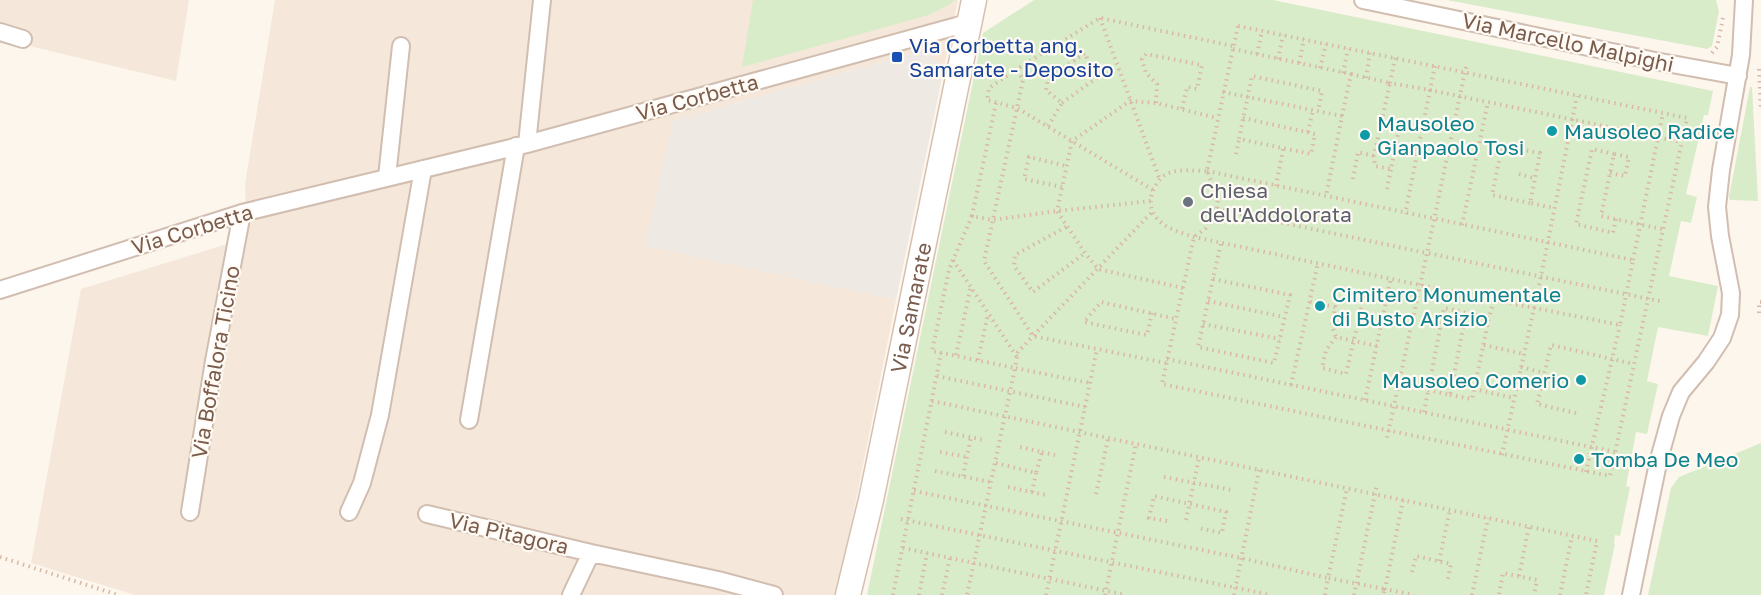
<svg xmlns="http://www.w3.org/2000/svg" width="1761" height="595" font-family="'Golos Text',sans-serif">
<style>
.residential{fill:#f5e8da}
.industrial{fill:#efe9e4}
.green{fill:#d8ecc9}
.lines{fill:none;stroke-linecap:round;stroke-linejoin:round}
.street-casing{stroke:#d1beb0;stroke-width:20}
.secondary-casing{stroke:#d6c0b0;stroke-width:27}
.path{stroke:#d9b8a5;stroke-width:4;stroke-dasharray:1.5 4.5;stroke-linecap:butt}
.street{stroke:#fff;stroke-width:16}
.secondary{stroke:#fff;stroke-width:24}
.transit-dot{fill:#1a4fb4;stroke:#fffaf3;stroke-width:2}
.culture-dot{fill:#0f9aa8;stroke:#fffaf3;stroke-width:2}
.worship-dot{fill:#6b7280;stroke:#fffaf3;stroke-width:2}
.labels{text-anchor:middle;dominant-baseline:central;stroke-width:4.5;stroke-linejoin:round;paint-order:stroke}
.street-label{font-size:21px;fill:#7a5c4d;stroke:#fffaf3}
.transit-label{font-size:21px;fill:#164399;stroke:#fffaf3;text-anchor:start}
.culture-label{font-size:21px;fill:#0d838f;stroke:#fffaf3;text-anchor:start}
.worship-label{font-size:21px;fill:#5b616d;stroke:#fffaf3;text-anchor:start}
</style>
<rect width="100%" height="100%" fill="#fdf6ec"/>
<path class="residential" d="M 0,0 L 189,0 L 176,81 L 0,39 Z
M 275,0 L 958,0 L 944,68 L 924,50 L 673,121 L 646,245 L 896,300 L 837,595 L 135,595 L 31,563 L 81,289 L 247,238 L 245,184 Z"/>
<path class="industrial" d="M 924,50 L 944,68 L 896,300 L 645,246 L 673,121 Z"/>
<path class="green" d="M 753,0 L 955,0 L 949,5 L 929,15 L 742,67 Z
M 1034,0 L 1273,0 L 1713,91 L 1708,115 L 1704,115 L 1686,194 L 1697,197 L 1691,223 L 1681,221 L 1669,276 L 1718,286 L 1708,336 L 1658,327 L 1647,381 L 1658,384 L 1647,434 L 1636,432 L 1626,486 L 1630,487 L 1620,536 L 1615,535 L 1614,544 L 1615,544 L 1604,595 L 867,595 L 983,33 Z
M 1447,0 L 1716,0 L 1719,11 L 1712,46 L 1707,49 Z
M 1750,87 L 1752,87 L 1758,201 L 1732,200 L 1730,200 L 1729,197 Z
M 1761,443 L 1761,595 L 1648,595 L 1671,488 L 1679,477 Z"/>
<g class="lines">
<g class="street-casing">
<path id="street" d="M 1363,0 L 1655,61 L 1738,76
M 0,32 L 23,39
M 527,144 L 542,0
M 387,177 L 401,46
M 0,290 L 242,213 L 527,144 L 957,26 L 970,21
M 469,420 L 516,146
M 190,512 L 214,361 L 242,213
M 349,512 L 362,483 L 380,415 L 423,169
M 427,514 L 591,553
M 571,595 L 591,553 L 718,580 L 774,595
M 1631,595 L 1658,463 L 1671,416 L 1681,392 L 1706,362 L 1722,338 L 1730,315 L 1731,293 L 1720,236 L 1717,207 L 1721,170 L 1741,55 L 1744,0"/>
</g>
<g class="secondary-casing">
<g id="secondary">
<path id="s1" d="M 848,595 L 871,500 L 974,0"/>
</g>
</g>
<path class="path" d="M 1100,18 L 1160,180
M 1238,26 L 1687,118 L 1610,476 L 1162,384 L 1194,237 L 1206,228 L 1217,209 L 1218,197 L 1207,171 Z
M 1233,49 L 1351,74 L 1342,116
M 1712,53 L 1717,47 L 1723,18
M 1257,54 L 1262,31
M 1395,58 L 1390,83 L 1430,90 L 1405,214
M 1278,59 L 1283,35
M 1299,63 L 1304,39
M 1435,66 L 1430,90 L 1487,102
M 1466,67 L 1427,253 L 1664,302
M 1320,68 L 1326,44
M 1017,69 L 989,88 L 987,100 L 1017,108 L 1153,190
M 1759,69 L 1761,110
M 1343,73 L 1348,49
M 1351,74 L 1390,83 L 1374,156 L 1375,166 L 1391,169 L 1399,129
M 1366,78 L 1370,53
M 1223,92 L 1342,116 L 1326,196
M 996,103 L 972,216 L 992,220 L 1057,211 L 1151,201
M 1062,103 L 1095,79 L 1119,70
M 1156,103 L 1157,84 L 1146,73 L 1142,59 L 1146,54 L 1202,65 L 1197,89 L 1187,87 L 1182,109
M 1243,118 L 1315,134 L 1311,154 L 1239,139 L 1252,76 L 1322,91 L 1318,111
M 1048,126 L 1062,103 L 1046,90 L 1048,79 L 1085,53 L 1095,79
M 1308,132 L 1313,110
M 1236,154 L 1239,139
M 1614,154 L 1592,149 L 1576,224 L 1613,233 L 1616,219
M 1207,171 L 1633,260 L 1620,325 L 1420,285 L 1194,237 C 1172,230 1145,222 1152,193 C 1154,187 1160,178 1165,175 C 1176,168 1195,171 1207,171 Z
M 1610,173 L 1625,176 L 1629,157 L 1614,154 L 1601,216 L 1662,229
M 1519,174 L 1534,178
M 1353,179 L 1358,152 L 1374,156
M 1276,186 L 1283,149
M 1062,187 L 1024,179 L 1029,157 L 1066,166
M 1387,189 L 1391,169
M 1530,203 L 1492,195 L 1502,146 L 1540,153 L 1530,203 L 1554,208
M 1217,209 L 1427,253 L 1387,438
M 972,216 L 953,260 L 1017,357 L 1018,352 L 1033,336 L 1152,212
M 1462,225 L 1488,102 L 1681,142
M 1066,227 L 1015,255 L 1014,266 L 1033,292 L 1085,253
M 953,260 L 949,270 L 932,351 L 1015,368 L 967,595
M 1633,260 L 1663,113
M 1213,279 L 1290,295 L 1274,363 L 1198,347 L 1221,243
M 1183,288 L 1098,269 L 1085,253 L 1057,211 L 1072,141 L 1130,101 L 1156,103 L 1217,118
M 1364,296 L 1346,374 L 1322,368 L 1326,350 L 1336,337 L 1377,346
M 1208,301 L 1284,317
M 1310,302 L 1335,307 L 1332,326 L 1336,337
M 1152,313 L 1147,335 L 1084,322 L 1101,302 L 1176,319
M 1759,313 L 1759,302 L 1761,302
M 1203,324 L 1280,339
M 1484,345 L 1524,354
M 956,355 L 971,286
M 1017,357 L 1015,368 L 1090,383
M 1167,359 L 1615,452
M 978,360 L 988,314
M 1166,363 L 1033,336 L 984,261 L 1023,80 L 1017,69 L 1100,18 L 1233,46
M 1521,367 L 1544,373
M 937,376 L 1085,407
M 1291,385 L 1318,263
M 1474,389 L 1514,398
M 1428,390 L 1450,395 L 1466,313
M 1450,395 L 1472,399 L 1489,318
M 1365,400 L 1391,278
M 932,401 L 1597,541 L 1586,595
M 1424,412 L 1444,308 L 1489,318 L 1494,300
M 1576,413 L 1537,404 L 1551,345 L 1634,364
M 945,432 L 984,440
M 940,452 L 967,457
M 1042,452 L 1055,455
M 1502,455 L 1541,276 L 1577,96
M 996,463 L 1036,473 L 1042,452 L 1016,446
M 935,471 L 991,482
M 1586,472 L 1620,325
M 963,476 L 971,437
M 1164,477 L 1232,490
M 1008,487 L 1046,495
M 914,491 L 1241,558 L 1328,578 L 1347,488
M 1032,492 L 1036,473
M 1096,494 L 1108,439
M 1403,500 L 1385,589 L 1414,595
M 901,519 L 1271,595
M 1186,520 L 1199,458
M 1167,521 L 1149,518 L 1154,496 L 1226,512 L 1222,533 L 1198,528
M 903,548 L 1126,595
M 0,557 L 118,595
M 1439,561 L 1450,510
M 1412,572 L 1416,556 L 1451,564 L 1447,583
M 1519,576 L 1529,526
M 1499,594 L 1503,573 L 1537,580 L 1534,595
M 893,595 L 941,353
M 919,595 L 927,553
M 942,595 L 950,558
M 1046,595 L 1097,349
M 1105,595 L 1136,444
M 1234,595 L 1259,470
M 1325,595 L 1328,578 L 1385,589 L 1383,595
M 1354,595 L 1377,484
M 1472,595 L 1488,518
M 1560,595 L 1572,536"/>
<use href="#street" class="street"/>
<use href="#secondary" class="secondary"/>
</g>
<rect class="transit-dot" x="891" y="51" width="12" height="12" rx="3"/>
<g class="culture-dot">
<circle cx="1552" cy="131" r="6"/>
<circle cx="1365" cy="135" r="6"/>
<circle cx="1320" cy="306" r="6"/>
<circle cx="1581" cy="380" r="6"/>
<circle cx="1579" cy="459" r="6"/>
</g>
<circle class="worship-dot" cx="1188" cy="202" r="6"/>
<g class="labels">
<g class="street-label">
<text transform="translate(1568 42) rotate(12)">Via Marcello Malpighi</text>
<text transform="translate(697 97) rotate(-15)">Via Corbetta</text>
<text transform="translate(192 229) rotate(-17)">Via Corbetta</text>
<text stroke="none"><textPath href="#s1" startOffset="294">Via Samarate</textPath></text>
<text transform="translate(215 362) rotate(-80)">Via Boffalora Ticino</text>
<text transform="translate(509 533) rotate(13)">Via Pitagora</text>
</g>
<g class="transit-label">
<text x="909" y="45">Via Corbetta ang.<tspan x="909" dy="24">Samarate - Deposito</tspan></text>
</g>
<g class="culture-label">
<text x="1377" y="123">Mausoleo<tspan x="1377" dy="24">Gianpaolo Tosi</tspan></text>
<text x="1564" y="131">Mausoleo Radice</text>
<text x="1332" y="294">Cimitero Monumentale<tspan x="1332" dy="24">di Busto Arsizio</tspan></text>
<text x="1569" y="380" text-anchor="end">Mausoleo Comerio</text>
<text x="1591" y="459">Tomba De Meo</text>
</g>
<g class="worship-label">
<text x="1200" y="190">Chiesa<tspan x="1200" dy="24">dell'Addolorata</tspan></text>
</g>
</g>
</svg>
